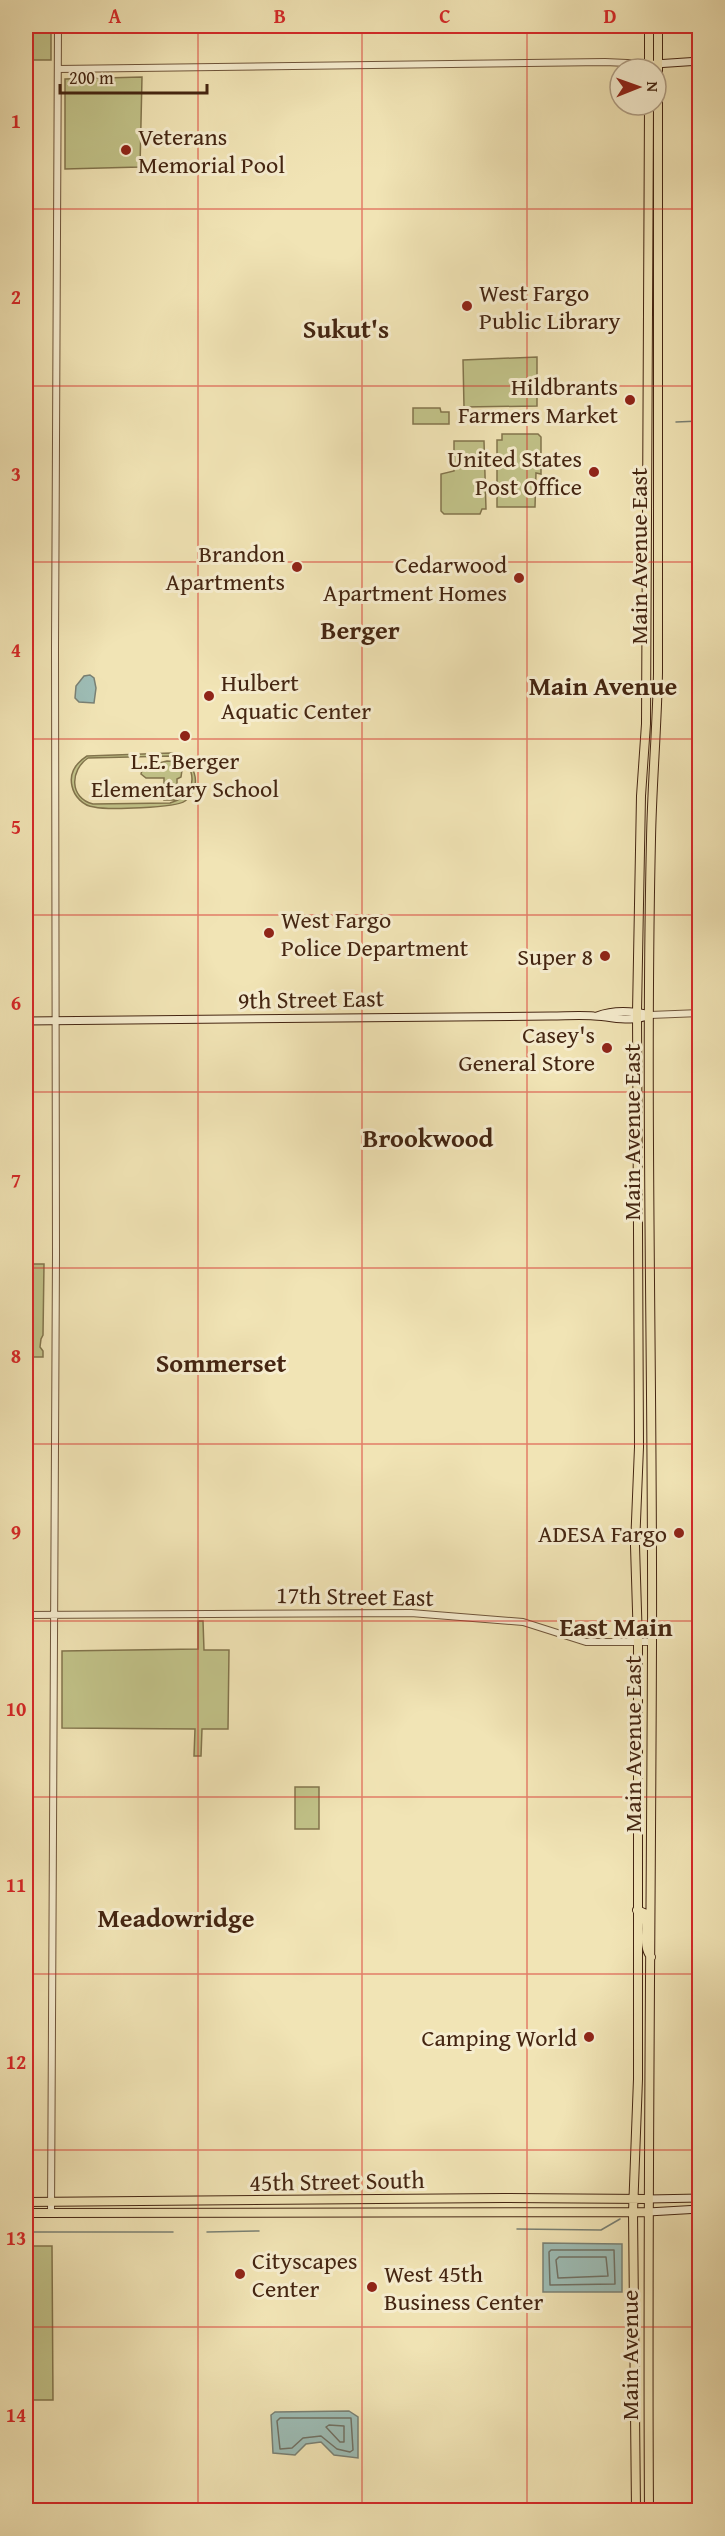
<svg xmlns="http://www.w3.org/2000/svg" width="725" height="2536" font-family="'Gentium Book Plus',serif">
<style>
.green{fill:#c1c288;stroke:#82744c;stroke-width:1.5;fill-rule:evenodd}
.water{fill:#9dbdb6;stroke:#798074;stroke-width:1.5}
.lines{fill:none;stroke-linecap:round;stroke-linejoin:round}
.shore{stroke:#707164;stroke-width:1.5}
.stream{stroke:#798074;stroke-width:1.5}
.tertiary-casing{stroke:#6f553a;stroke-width:8}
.secondary-casing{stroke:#442511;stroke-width:9}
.primary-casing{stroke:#442511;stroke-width:10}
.tertiary{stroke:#f6edcf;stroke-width:6}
.secondary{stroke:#f6edcf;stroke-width:7}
.primary{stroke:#f1e4b5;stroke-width:8}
.grid{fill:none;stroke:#d62828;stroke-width:1.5;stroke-opacity:0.55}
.poi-dot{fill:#8f2418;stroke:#f6edcf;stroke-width:2}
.labels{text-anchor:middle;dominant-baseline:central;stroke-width:6;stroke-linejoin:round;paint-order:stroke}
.poi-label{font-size:24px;fill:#442511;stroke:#f6edcf;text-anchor:end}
.street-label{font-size:24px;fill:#442511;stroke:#f6edcf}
.neighbourhood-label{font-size:26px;font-weight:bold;fill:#442511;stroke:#f6edcf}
.neatline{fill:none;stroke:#d62828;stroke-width:2}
.grid-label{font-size:20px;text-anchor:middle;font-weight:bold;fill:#d62828}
</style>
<rect width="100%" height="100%" fill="#f1e4b5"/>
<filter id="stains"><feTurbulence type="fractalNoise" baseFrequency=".00333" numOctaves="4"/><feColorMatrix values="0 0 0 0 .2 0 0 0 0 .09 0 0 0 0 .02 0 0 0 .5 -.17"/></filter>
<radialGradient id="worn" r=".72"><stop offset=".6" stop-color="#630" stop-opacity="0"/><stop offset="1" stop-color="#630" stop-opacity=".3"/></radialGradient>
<path class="green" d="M 26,26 L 51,26 L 51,60 L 26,60 Z
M 142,77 L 140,167 L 65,169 L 65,79 Z
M 537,357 L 537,406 L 464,407 L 463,360 Z
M 413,408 L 440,408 L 441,412 L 449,412 L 449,424 L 413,424 Z
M 502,434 L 538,434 L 541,437 L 541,474 L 536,473 L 535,507 L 497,507 L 497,440 L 502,440 Z
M 454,441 L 484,441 L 486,509 L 482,509 L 480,514 L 444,514 L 441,511 L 441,474 L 454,471 Z
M 171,753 C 194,757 205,786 185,801 C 176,808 107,810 94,807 C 83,806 74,796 72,786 C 69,773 76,763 87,756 ZM 172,756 L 187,763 C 198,782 190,797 170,803 L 93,804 C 69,798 70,770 88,758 Z
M 167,761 L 178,762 L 182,770 L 181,777 L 177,779 L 177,800 L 164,800 L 164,778 L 146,778 L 141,774 L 143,767 Z
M 26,1264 L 44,1264 L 43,1335 L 41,1339 L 40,1347 L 43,1351 L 43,1357 L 26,1357 Z
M 198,1621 L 203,1621 L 204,1650 L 229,1650 L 228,1729 L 202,1729 L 201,1756 L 194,1756 L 195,1729 L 62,1728 L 62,1651 L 198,1649 Z
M 295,1787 L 319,1787 L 319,1829 L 295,1829 Z
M 26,2246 L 52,2246 L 53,2400 L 26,2400 Z"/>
<path class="water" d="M 90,675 L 94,678 L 96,688 L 94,703 L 79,702 L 75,698 L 76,686 L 84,676 Z
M 543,2243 L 622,2244 L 622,2292 L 543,2292 Z
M 349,2411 L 358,2417 L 358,2458 L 334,2455 L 321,2442 L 306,2444 L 295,2455 L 273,2453 L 271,2415 L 275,2412 Z"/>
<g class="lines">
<path class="shore" d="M 551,2250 L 614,2250 L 615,2284 L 550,2285 L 549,2252 Z
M 559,2257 L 606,2257 L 608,2276 L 558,2278 L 556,2260 Z
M 280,2418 L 351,2418 L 353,2450 L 350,2452 L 337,2449 L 321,2436 L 303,2438 L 292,2448 L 280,2449 L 277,2421 Z
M 329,2425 L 344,2426 L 344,2442 L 340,2442 L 326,2427 Z"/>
<path class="stream" d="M 676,422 L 700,421
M 517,2229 L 601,2230 L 620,2219
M 26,2232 L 173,2232
M 207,2232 L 259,2231"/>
<g class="tertiary-casing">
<path id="tertiary" d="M 58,69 L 605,62 L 649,64
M 650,1015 L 700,1013
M 26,1615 L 411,1613 L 523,1622 L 586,1642 L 652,1642
M 51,2214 L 56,1255 L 55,649 L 58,26"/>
</g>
<g class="secondary-casing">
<path id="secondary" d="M 655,64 L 700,61
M 597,1016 C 613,1010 633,1011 650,1015
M 26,1021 L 551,1016 C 565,1016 580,1015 594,1016 C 616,1017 629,1023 650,1015
M 648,2199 L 700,2198
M 648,2212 L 700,2209"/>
</g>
<g class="primary-casing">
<path id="primary" d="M 649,26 L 649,69
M 637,1910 L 644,1913 C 650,1927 641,1944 651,1957
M 26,2202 L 503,2198 L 648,2199
M 26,2213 L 648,2212
M 636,2510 L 633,2212 L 638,2079 L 638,1643 L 635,1546 L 639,1447 L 637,1012 L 641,796 L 646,724 L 649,105
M 649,2510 C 647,2221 651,1932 652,1642 C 653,1375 645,1107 651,839 C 652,784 657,728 658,673 L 658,26"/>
</g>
<use href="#tertiary" class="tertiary"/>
<use href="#secondary" class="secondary"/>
<use href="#primary" class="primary"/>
</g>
<path class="grid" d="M 198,26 L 198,2510M 362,26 L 362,2510M 527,26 L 527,2510M 26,209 L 700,209M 26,386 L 700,386M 26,562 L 700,562M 26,739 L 700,739M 26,915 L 700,915M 26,1092 L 700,1092M 26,1268 L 700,1268M 26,1444 L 700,1444M 26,1621 L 700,1621M 26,1797 L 700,1797M 26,1974 L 700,1974M 26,2150 L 700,2150M 26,2327 L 700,2327"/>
<g class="poi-dot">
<circle cx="126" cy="150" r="6"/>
<circle cx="467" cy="306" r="6"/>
<circle cx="630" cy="400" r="6"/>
<circle cx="594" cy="472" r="6"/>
<circle cx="297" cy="567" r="6"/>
<circle cx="519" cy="578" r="6"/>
<circle cx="209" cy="696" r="6"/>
<circle cx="185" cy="736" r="6"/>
<circle cx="269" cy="933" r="6"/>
<circle cx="605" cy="956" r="6"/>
<circle cx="607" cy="1048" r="6"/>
<circle cx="679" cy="1533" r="6"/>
<circle cx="589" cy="2037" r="6"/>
<circle cx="240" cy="2274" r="6"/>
<circle cx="372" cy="2287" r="6"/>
</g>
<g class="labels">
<g class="poi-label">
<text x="138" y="136" text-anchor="start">Veterans<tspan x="138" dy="28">Memorial Pool</tspan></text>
<text x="479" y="292" text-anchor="start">West Fargo<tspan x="479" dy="28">Public Library</tspan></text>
<text x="618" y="386">Hildbrants<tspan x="618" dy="28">Farmers Market</tspan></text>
<text x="582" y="458">United States<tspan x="582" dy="28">Post Office</tspan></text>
<text x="285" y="553">Brandon<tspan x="285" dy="28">Apartments</tspan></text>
<text x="507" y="564">Cedarwood<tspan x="507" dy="28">Apartment Homes</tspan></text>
<text x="221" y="682" text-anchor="start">Hulbert<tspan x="221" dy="28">Aquatic Center</tspan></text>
<text x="185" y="760" text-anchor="middle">L.E. Berger<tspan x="185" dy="28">Elementary School</tspan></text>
<text x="281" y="919" text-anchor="start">West Fargo<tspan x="281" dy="28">Police Department</tspan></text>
<text x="593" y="956">Super 8</text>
<text x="595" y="1034">Casey's<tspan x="595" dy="28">General Store</tspan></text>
<text x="667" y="1533">ADESA Fargo</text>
<text x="577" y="2037">Camping World</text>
<text x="252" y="2260" text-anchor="start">Cityscapes<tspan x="252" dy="28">Center</tspan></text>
<text x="384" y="2273" text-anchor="start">West 45th<tspan x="384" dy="28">Business Center</tspan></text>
</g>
<g class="street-label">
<text transform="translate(638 556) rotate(-90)">Main Avenue East</text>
<text transform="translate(311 999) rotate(-1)">9th Street East</text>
<text transform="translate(631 1132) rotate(-90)">Main Avenue East</text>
<text transform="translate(355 1596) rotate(1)">17th Street East</text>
<text transform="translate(632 1744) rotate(-90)">Main Avenue East</text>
<text transform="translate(337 2181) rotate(-1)">45th Street South</text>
<text transform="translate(629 2355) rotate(-90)">Main Avenue</text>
</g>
<g class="neighbourhood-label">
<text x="346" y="328">Sukut's</text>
<text x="360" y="629">Berger</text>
<text x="603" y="685">Main Avenue</text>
<text x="428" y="1137">Brookwood</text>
<text x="221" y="1362">Sommerset</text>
<text x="616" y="1626">East Main</text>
<text x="176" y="1917">Meadowridge</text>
</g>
</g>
<rect width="725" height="2536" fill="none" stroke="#f1e4b5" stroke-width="66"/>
<g transform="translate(638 87) rotate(89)"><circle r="28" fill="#f6edcf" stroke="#af9d83" stroke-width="1.5"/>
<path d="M0-4.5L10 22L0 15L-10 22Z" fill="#8f2418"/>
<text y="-9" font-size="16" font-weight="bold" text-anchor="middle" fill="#442511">N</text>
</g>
<path d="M60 84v9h147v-9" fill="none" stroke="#442511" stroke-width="3"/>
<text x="69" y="84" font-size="18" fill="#442511" stroke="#f6edcf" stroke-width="4.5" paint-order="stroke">200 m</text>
<rect x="33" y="33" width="659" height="2470" class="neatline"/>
<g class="grid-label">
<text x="115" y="23">A</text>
<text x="280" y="23">B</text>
<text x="445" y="23">C</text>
<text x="610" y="23">D</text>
<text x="16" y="128">1</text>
<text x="16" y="304">2</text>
<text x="16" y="481">3</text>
<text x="16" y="657">4</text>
<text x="16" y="834">5</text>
<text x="16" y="1010">6</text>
<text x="16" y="1187">7</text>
<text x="16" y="1363">8</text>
<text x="16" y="1539">9</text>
<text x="16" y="1716">10</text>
<text x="16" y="1892">11</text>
<text x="16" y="2069">12</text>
<text x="16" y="2245">13</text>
<text x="16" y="2422">14</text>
</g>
<rect width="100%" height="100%" filter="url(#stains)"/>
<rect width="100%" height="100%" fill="url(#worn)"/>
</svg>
